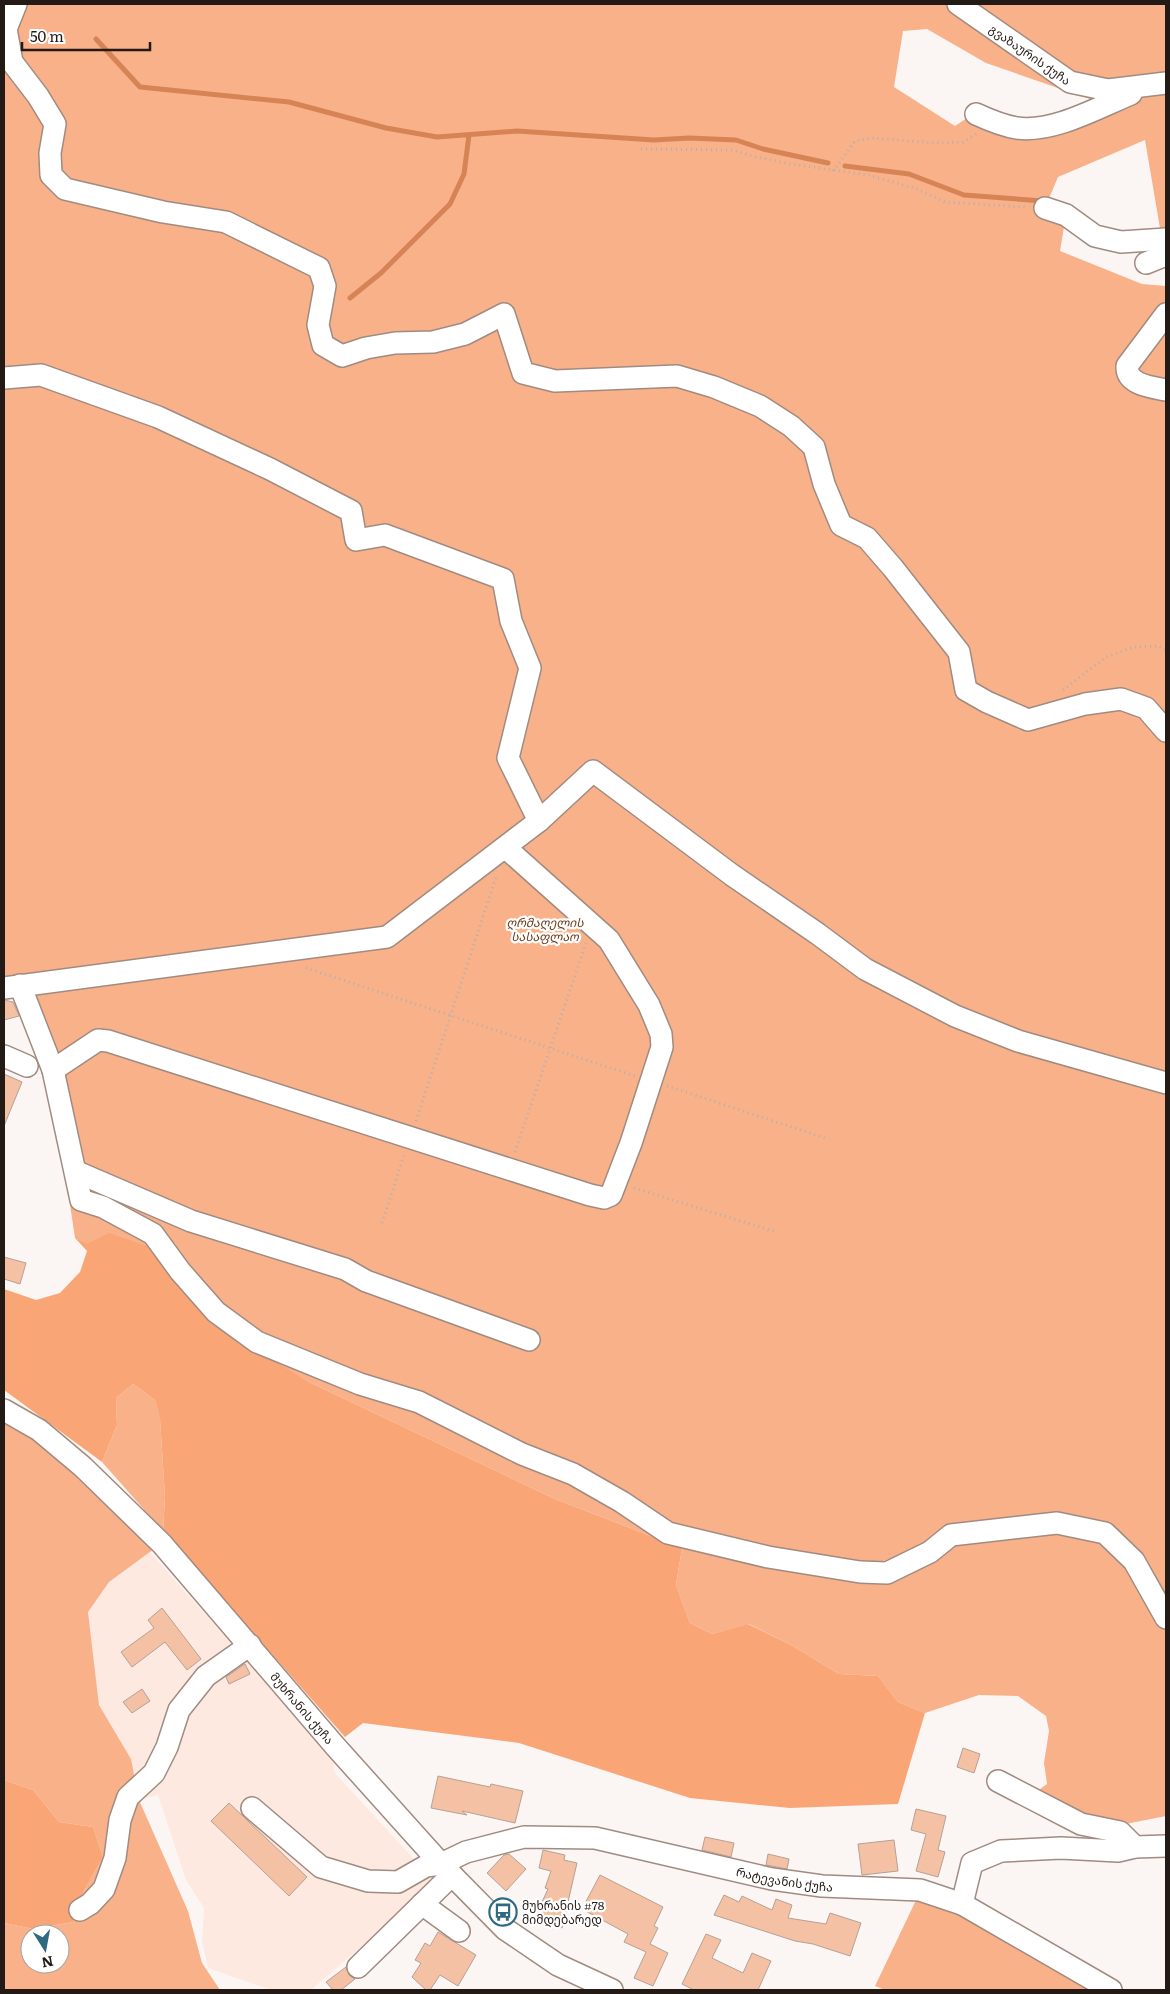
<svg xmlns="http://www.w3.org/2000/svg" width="1170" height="1994" font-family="Literata,'Noto Sans Georgian',serif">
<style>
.built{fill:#fde9df}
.green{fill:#f9b18a;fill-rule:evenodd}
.forest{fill:#f9a576}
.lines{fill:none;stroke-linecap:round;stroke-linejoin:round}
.stream{stroke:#d68456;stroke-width:5}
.building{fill:#f5c1a5;stroke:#b7a094}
.minor-casing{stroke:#a18b80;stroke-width:24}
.path{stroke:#b6afad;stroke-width:3;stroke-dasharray:1 4;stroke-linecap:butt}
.minor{stroke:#fff;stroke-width:21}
.labels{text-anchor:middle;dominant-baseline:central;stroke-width:4.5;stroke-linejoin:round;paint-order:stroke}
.street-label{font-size:12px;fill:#231a16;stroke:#fff}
.park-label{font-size:12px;font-style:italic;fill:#6e3817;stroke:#fff}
.poi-label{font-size:12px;fill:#231a16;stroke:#fff;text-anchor:start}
</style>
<rect width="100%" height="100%" fill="#fbf6f4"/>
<path class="built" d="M 150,1552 L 245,1659 L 333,1763 L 335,1773 L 432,1879 L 377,1933 L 311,1990 L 271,1990 L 208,1968 L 202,1942 L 204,1908 L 186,1880 L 158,1795 L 139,1800 L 131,1759 L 99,1705 L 88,1612 L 109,1582 Z"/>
<path class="green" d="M 4,4 L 1166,4 L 1166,239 L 1162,240 L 1145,140 L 1058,177 L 1045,208 L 1066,215 L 1060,251 L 1142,284 L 1166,286 L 1166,1816 L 1115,1826 L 1032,1795 L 1047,1784 L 1044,1763 L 1049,1731 L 1046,1716 L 1018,1696 L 979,1695 L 925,1713 L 898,1702 L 878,1676 L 839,1674 L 791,1645 L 749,1624 L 712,1634 L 690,1623 L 676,1585 L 682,1548 L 555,1499 L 309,1382 L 75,1238 L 69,1198 L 82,1195 L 55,1062 L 31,975 L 4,980 ZM 927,29 L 986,63 L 1090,99 L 1055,120 L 1025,124 L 979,110 L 955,126 L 894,87 L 903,31 ZM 971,1534 L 877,1583 L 870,1565 Z
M 133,1384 L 155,1400 L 160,1418 L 165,1497 L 163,1531 L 102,1462 L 117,1425 L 116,1398 Z
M 4,1421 L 49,1450 L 154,1549 L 109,1582 L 88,1612 L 99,1705 L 131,1759 L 139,1800 L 188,1911 L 202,1963 L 220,1990 L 4,1990 L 4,1923 L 33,1929 L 73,1922 L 84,1891 L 103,1857 L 93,1827 L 59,1822 L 33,1790 L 4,1780 ZM 30,1934 L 60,1934 L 60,1964 L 30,1964 Z
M 918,1896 L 983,1926 L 1098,1990 L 885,1990 L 875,1986 Z"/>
<path class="forest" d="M 109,1233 L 150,1247 L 218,1325 L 309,1382 L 555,1499 L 682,1548 L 676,1585 L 690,1623 L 712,1634 L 748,1624 L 791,1645 L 839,1674 L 878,1676 L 898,1702 L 925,1713 L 898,1804 L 790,1808 L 690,1798 L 519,1743 L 363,1723 L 345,1737 L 163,1531 L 165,1497 L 160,1419 L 155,1400 L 133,1384 L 116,1398 L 117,1425 L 102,1462 L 4,1390 L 4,1289 L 36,1300 L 60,1293 L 80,1272 L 87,1251 L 75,1238 L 87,1244 Z
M 4,1780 L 33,1790 L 59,1822 L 93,1827 L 103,1857 L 84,1891 L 73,1922 L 33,1929 L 4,1923 Z"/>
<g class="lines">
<path class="stream" d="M 96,39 L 140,87 L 289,102 L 386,128 L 437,137 L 517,131 L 654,140 L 689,138 L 736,140 L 763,149 L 828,163
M 845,166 L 909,174 L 964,195 L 1043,201
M 350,298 L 381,273 L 450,204 L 464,174 L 469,135"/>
</g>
<path class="building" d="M 4,1000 L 13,1002 L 19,1016 L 4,1020 Z
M 4,1074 L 22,1082 L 4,1126 Z
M 4,1257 L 26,1263 L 20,1284 L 4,1279 Z
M 162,1608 L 201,1659 L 187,1670 L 165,1642 L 132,1667 L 121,1652 L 154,1628 L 148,1620 Z
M 245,1664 L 250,1674 L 229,1684 L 226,1677 Z
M 142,1689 L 150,1701 L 132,1713 L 123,1702 Z
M 963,1748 L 980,1754 L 974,1773 L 957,1767 Z
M 438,1776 L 490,1787 L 491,1784 L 523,1791 L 515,1823 L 462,1811 L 467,1815 L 431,1808 Z
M 229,1803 L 307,1877 L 289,1896 L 211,1821 Z
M 916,1809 L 946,1816 L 938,1850 L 945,1852 L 938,1877 L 916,1871 L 926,1834 L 911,1830 Z
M 705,1837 L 734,1843 L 731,1857 L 702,1850 Z
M 894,1840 L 898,1871 L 862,1875 L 858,1844 Z
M 543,1850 L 565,1855 L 564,1860 L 577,1863 L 562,1928 L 536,1915 L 548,1889 L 545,1888 L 551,1871 L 539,1868 Z
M 509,1854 L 526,1869 L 506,1891 L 487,1873 L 504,1855 Z
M 768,1854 L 789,1859 L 787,1869 L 766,1865 Z
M 600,1875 L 663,1907 L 654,1926 L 658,1928 L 650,1944 L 668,1953 L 653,1986 L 634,1978 L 646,1952 L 624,1942 L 628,1934 L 582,1909 Z
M 724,1895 L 739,1902 L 742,1896 L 772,1910 L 776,1899 L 792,1905 L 788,1918 L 826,1924 L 830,1913 L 861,1923 L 850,1956 L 813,1944 L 795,1941 L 714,1915 Z
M 438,1932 L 476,1955 L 458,1986 L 440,1975 L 430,1990 L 426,1990 L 412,1977 L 421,1963 L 415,1960 L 425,1943 L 430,1946 Z
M 706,1934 L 721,1940 L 712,1958 L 743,1973 L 752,1953 L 771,1961 L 758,1990 L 694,1990 L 682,1984 Z
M 346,1967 L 349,1975 L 355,1979 L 341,1990 L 333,1990 L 326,1982 Z"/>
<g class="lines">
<g class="minor-casing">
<g id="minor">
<path d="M 16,4 L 6,29 L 12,62 L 38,96 L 55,124 L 50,153 L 51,175 L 65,189 L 163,212 L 226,222 L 319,268 L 325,286 L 318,325 L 323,345 L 342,356 L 366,348 L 395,343 L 433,342 L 465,334 L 504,314 L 523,373 L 555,381 L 677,376 L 714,387 L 760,406 L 791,426 L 814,447 L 824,484 L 841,525 L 867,538 L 893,568 L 959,652 L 966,690 L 987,702 L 1028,720 L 1085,704 L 1121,699 L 1146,708 L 1166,731"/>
<path id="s1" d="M 958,4 L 1070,82 L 1108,90 L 1166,83"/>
<path d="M 976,114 C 989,120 1003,126 1017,128 C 1053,133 1097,108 1131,94"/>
<path d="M 1045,208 L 1066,215 L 1095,236 L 1121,242 L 1166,239"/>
<path d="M 1146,263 L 1166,255"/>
<path d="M 1166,314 L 1127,366 C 1126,385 1152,387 1166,390"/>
<path d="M 4,378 L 41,375 L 158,417 L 270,469 L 351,511 L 356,540 L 385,535 L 503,579 L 511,621 L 530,668 L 508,758 L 539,821"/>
<path d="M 20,985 L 53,1070 L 81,1200 L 103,1207 L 153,1234 L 180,1271 L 216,1312 L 257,1342 L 360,1384 L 419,1402 L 522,1454 L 573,1474 L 622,1502 L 668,1533 L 768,1557 L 860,1572 L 887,1573 L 930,1552 L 951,1535 L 1057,1523 L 1105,1533 L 1134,1561 L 1166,1618"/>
<path d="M 4,988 L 387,937 L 539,821 L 593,771 L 732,875 L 818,934 L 865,969 L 955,1016 L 1018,1041 L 1166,1083"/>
<path d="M 4,1056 L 27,1066"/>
<path d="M 53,1070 L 98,1040 L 108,1041 L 590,1195 L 604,1198 L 611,1195 L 631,1143 L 662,1047 L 661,1034 L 649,1005 L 609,940 L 506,848"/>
<path d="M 77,1172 L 191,1221 L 345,1269 L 366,1281 L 529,1340"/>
<path id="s2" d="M 4,1410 L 39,1430 L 83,1467 L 162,1544 L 335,1746 L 441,1864 L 505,1929 L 558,1965 L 612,1990"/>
<path d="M 998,1781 L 1081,1824 L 1120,1832 L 1135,1847"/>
<path id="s3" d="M 252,1808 L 321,1867 L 368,1881 L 398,1882 L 426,1866 L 441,1864 L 466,1852 L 524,1837 L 595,1838 L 772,1879 L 822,1886 L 920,1890 L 962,1904 L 1111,1990"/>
<path d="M 422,1904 L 459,1931"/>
<path d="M 962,1904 L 972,1863 L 1001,1851 L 1061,1848 L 1118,1851 L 1135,1847 L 1166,1846"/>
<path d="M 80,1910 L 90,1904 L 104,1889 L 115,1858 L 120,1820 L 128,1797 L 154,1773 L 167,1747 L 179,1710 L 206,1676 L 250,1645"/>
<path d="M 358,1967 L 452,1875"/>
</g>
</g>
<path class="path" d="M 641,149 L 732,150 L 752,156 L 785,163 L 868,175 L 917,189 L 945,202 L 1027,207
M 833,171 L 855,141 L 872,138 L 935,143 L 963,142 L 976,134
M 1063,690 L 1106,657 L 1134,647 L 1159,646 L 1166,650
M 306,968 L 635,1076
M 667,1086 L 825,1138
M 416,1121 L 496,877
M 515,1152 L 586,943
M 634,1188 L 776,1232
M 382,1223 L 404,1155"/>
<use href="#minor" class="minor"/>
</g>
<defs>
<g id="bus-ring" transform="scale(1.4375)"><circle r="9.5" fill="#fff" stroke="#2e6881" stroke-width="1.5"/><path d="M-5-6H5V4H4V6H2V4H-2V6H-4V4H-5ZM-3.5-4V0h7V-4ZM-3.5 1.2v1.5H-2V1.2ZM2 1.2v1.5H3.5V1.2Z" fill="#2e6881"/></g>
</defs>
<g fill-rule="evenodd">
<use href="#bus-ring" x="503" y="1912"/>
</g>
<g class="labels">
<g class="street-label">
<text stroke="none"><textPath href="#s1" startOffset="88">გვაზაურის ქუჩა</textPath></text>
<text stroke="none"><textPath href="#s2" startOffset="424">მუხრანის ქუჩა</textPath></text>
<text stroke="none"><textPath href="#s3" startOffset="570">რატევანის ქუჩა</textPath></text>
</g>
<g class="park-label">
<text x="545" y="922">ღრმაღელის<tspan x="545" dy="14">სასაფლაო</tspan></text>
</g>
<g class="poi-label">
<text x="522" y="1905">მუხრანის #78<tspan x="522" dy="14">მიმდებარედ</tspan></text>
</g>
</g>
<rect width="1170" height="1994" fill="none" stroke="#231a16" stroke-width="10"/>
<g transform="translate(45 1949) rotate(169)"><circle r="24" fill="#ffffff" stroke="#a7a3a2"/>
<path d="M0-4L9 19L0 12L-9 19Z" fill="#2e6881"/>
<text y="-8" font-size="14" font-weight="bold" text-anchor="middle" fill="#231a16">N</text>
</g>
<path d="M22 42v8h128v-8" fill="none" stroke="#231a16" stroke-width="2.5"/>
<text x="30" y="42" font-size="15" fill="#231a16" stroke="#ffffff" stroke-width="4" paint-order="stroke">50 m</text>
</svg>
